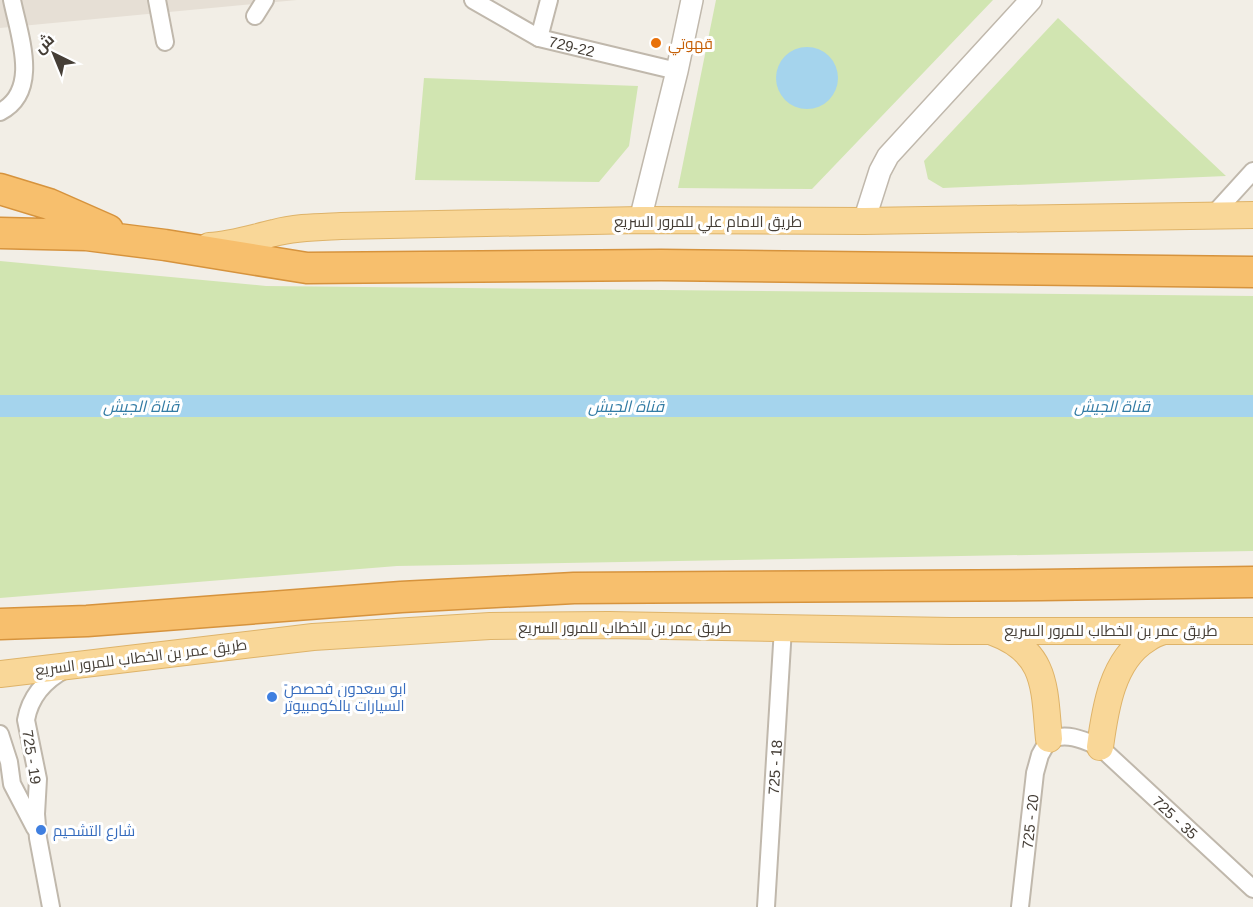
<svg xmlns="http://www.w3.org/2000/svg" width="1253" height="907" font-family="Helvetica,Cairo,sans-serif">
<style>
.residential{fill:#e6dfd5}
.green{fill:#d1e5b1}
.water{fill:#a5d4ed}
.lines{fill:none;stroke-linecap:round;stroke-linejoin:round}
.canal{stroke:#a5d4ed;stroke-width:22}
.minor-casing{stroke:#c0b8ac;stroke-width:20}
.tertiary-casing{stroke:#c0b8ac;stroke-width:24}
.primary-casing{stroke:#deb369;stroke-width:28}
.motorway-casing{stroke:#d6933d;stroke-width:33}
.minor{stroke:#fff;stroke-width:16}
.tertiary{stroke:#fff;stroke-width:21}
.primary{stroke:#f9d798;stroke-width:26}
.motorway{stroke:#f7bf6d;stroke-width:30}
.food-dot{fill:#e8710a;stroke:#fff;stroke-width:2}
.shop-dot{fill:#3f7fe0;stroke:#fff;stroke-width:2}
.labels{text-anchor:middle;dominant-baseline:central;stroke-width:6;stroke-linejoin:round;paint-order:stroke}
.food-label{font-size:15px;fill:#c56008;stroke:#fff;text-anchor:start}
.street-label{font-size:15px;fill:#453e36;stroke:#fff}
.shop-label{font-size:15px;fill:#366cbe;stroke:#fff;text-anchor:start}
.water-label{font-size:16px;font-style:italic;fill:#327ba4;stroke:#fff}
</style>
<rect width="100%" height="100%" fill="#f2eee6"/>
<path class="residential" d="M 0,0 L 297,0 L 0,28 Z"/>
<path class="green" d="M 716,0 L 993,0 L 812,189 L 678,188 Z
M 1058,18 L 1226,176 L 943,188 L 928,179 L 924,161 Z
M 424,78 L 638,86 L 629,146 L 599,182 L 415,180 Z
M 0,261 L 266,286 L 1253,296 L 1253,551 L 397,566 L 0,598 Z"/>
<path class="water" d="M776 78a31 31 0 1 1 62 0a31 31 0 1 1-62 0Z"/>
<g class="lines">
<path class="canal" d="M 0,406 L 1253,406"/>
<g class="minor-casing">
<g id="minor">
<path d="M 157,0 L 165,42"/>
<path id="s1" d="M 473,0 L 539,38 L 677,71"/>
<path d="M 255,16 L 265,0"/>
<path d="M 539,38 L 549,0"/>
<path d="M 0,112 C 41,91 19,35 12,0"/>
<path d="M 1213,215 L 1253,171"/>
<path d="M 0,734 L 9,762 L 12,784 L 35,828"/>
<path d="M 51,907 L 38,838 L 36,814 L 38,779 L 26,720 C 30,697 45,680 66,669"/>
<path id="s2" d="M 766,907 L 783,628"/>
<path id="s3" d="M 1020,907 L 1035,773 L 1040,755 L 1049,739 C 1069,733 1081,739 1100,747 L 1253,889"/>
</g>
</g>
<g class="tertiary-casing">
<path id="tertiary" d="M 640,220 L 677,71 L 692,0
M 864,221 L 880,171 L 888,156 L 1031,0"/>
</g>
<g class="primary-casing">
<path id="primary" d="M 209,246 C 232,245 252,238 274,233 C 296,227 319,227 341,226 L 640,220 L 864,221 L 1253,215
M 993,632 C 1048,652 1044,689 1049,739
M 0,674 L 313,637 L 490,626 L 609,625 L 951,631 L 1253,631
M 1100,747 C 1105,710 1112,660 1147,639 C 1152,635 1158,633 1164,631"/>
</g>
<g class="motorway-casing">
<path id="motorway" d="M 0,189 L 49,204 L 108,230
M 0,233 L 86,235 L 165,245 L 307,268 L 661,265 L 1253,272
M 0,624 L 87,621 L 401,597 L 574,588 L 1041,585 L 1253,582"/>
</g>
<use href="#minor" class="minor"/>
<use href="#tertiary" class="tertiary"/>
<use href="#primary" class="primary"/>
<use href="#motorway" class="motorway"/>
</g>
<circle class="food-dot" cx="656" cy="43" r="6"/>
<g class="shop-dot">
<circle cx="272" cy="697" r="6"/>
<circle cx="41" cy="830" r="6"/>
</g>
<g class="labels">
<g class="food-label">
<text x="668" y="43">قهوتي</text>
</g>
<g class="street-label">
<text stroke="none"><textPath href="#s1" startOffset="110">729-22</textPath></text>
<text x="708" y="221">طريق الامام علي للمرور السريع</text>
<text x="625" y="627">طريق عمر بن الخطاب للمرور السريع</text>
<text x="1111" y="630">طريق عمر بن الخطاب للمرور السريع</text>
<text transform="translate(141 657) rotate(-7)">طريق عمر بن الخطاب للمرور السريع</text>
<text transform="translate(32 757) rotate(81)">725 - 19</text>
<text stroke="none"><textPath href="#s2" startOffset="140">725 - 18</textPath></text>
<text stroke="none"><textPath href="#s3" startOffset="328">725 - 35</textPath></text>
<text stroke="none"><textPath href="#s3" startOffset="86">725 - 20</textPath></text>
</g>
<g class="shop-label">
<text x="284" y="688">ًابو سعدون فحصص<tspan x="284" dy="17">السيارات بالكومبيوتر</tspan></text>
<text x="53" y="830">شارع التشحيم</text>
</g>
<g class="water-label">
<text x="141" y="406">قناة الجيش</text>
<text x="626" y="406">قناة الجيش</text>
<text x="1112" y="406">قناة الجيش</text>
</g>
</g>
<g transform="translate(54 54) rotate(317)" stroke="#ffffff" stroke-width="4.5" paint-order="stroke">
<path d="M0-4.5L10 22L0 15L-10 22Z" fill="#453e36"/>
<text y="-9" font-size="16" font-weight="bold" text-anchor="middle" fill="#453e36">ش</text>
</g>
</svg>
